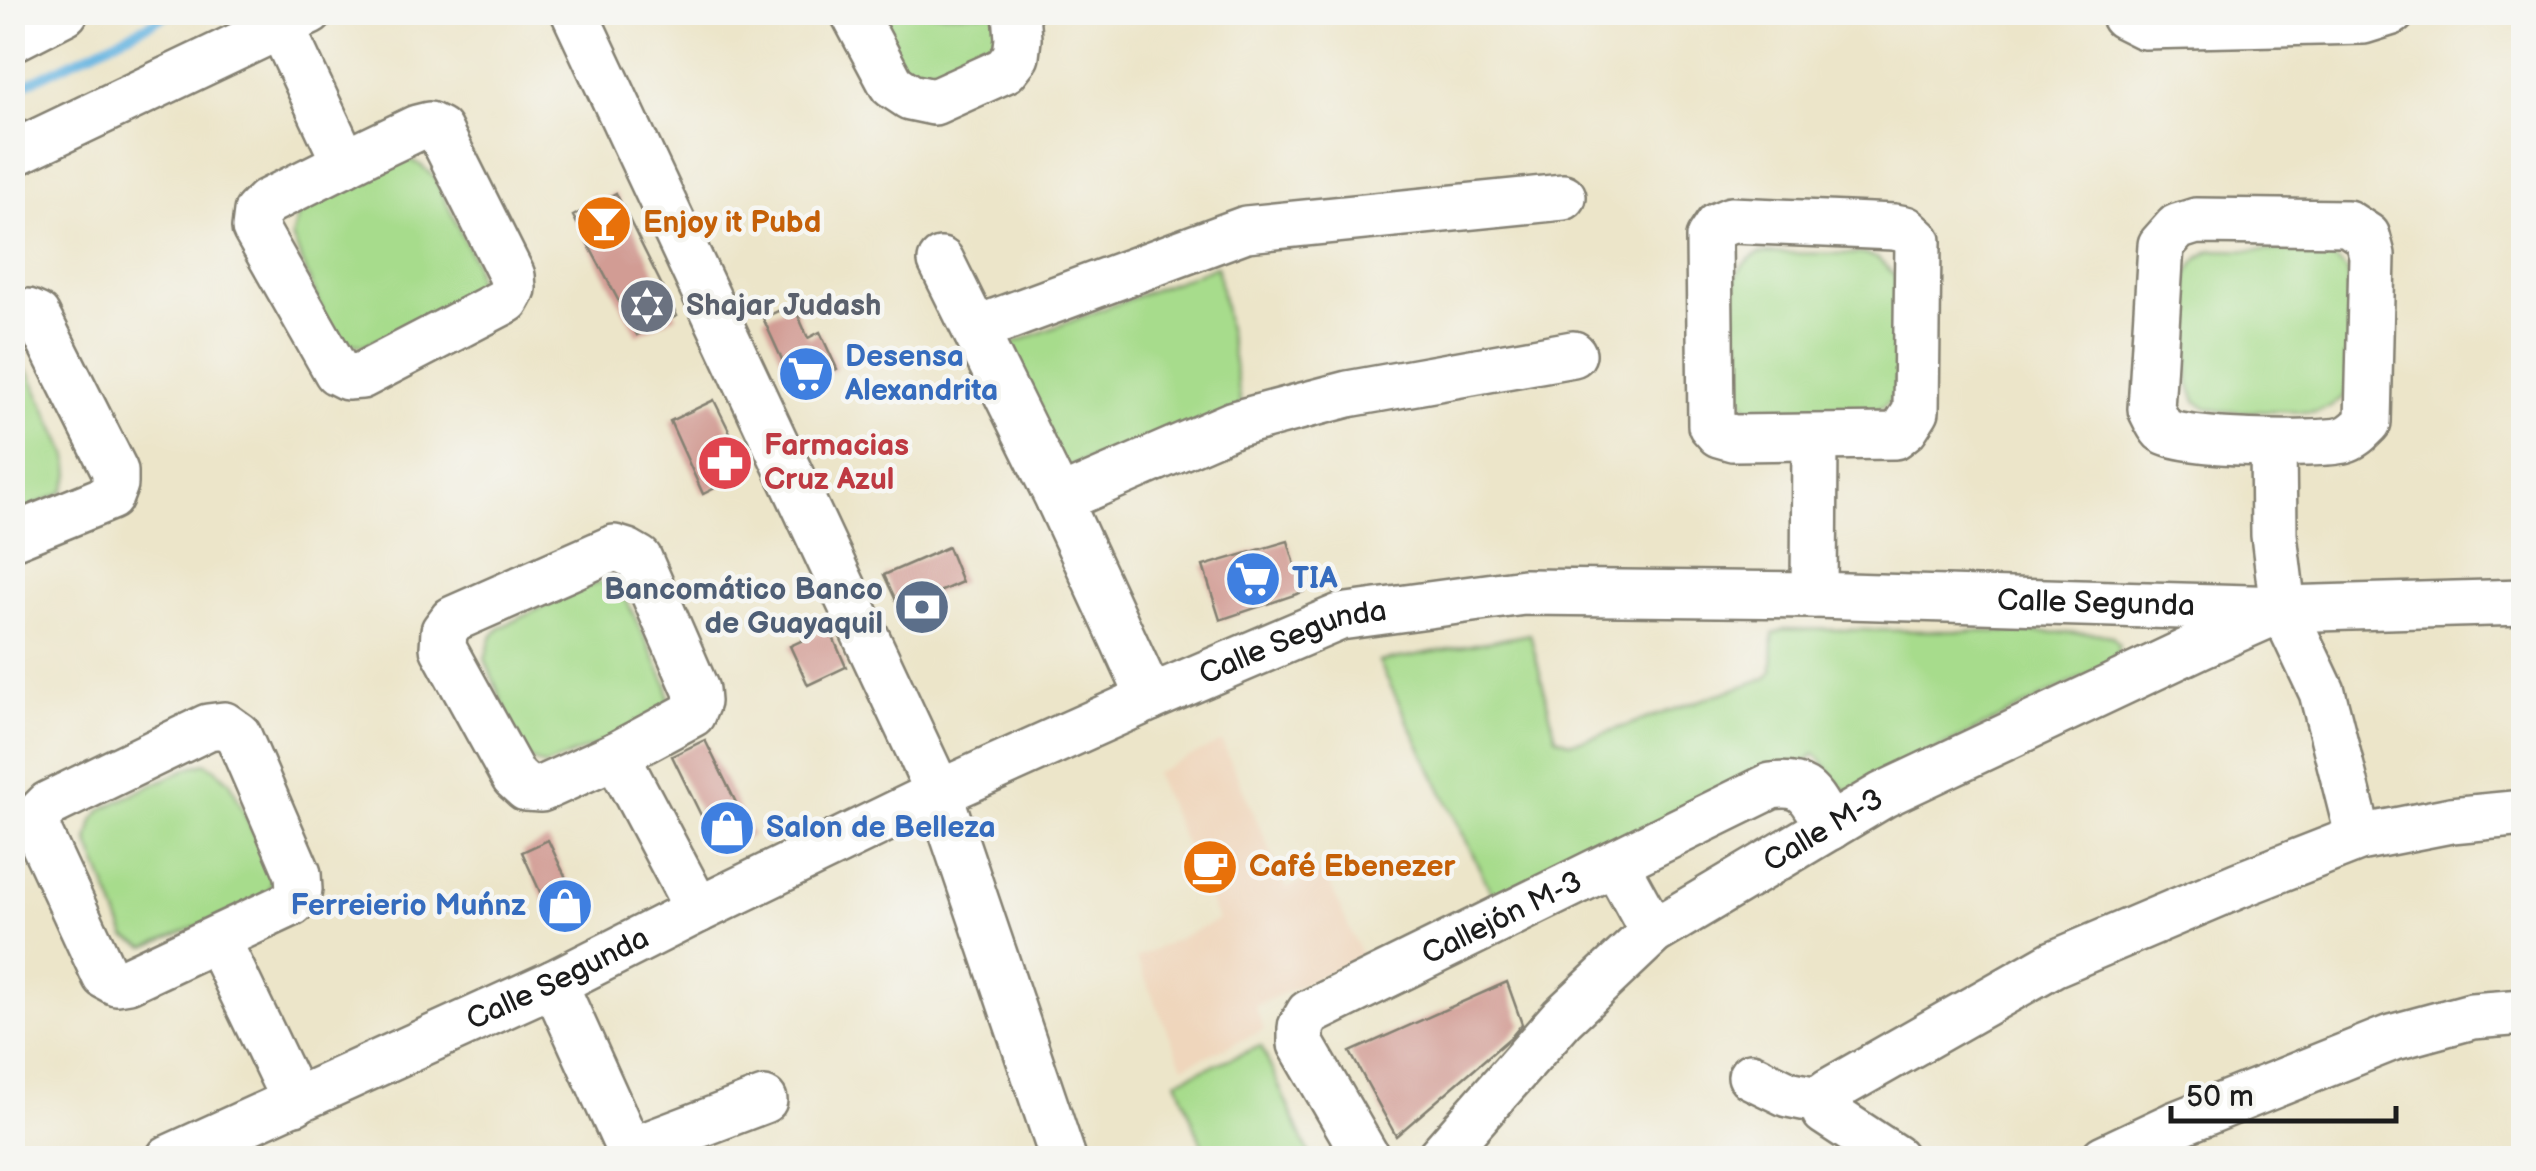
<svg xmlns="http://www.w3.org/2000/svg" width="2536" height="1171" font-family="'Balsamiq Sans',sans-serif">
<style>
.built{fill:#efd6bc}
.green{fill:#a7dc8c;stroke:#627c54;stroke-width:2.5}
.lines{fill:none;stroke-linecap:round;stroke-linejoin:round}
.stream{stroke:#67b5e1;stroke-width:9}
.building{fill:#d29c94}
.minor-casing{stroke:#848072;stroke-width:50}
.minor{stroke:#fff;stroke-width:45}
.labels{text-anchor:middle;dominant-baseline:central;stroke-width:9;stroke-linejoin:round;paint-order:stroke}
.food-label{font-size:30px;font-weight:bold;fill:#c56008;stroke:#f6f6f2;text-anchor:start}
.worship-label{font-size:30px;font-weight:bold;fill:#5b616d;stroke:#f6f6f2;text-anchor:start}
.shop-label{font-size:30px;font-weight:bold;fill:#366cbe;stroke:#f6f6f2;text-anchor:start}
.health-label{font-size:30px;font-weight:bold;fill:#be3a42;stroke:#f6f6f2;text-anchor:start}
.service-label{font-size:30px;font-weight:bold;fill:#4e5e75;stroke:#f6f6f2;text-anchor:end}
.street-label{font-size:30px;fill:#1c1c1c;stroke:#f6f6f2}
</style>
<rect width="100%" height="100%" fill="#f6f6f2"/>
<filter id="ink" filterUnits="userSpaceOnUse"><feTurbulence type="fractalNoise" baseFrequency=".01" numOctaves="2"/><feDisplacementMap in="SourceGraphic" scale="20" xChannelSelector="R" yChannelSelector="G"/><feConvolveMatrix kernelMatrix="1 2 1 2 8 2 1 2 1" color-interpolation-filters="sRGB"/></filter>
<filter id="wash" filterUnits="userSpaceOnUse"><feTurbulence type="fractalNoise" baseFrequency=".0048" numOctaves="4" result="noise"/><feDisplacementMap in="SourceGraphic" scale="40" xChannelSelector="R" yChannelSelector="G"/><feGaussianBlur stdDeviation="2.25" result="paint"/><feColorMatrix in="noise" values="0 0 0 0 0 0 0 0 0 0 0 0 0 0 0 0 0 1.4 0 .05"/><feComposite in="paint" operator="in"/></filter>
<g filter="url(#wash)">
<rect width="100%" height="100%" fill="#ece5c9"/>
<path class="built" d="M 1222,742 L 1287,888 L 1324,871 L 1362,957 L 1255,1006 L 1264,1030 L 1183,1066 L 1136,958 L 1218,920 L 1154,773 Z"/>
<path class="green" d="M 871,13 L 1010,13 L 1011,38 L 948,86 L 910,84 Z
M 409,159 L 422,166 L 435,178 L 474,261 L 477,279 L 469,297 L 365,346 L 351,344 L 331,333 L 292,237 L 298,216 L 309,204 L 395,163 Z
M 2212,250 L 2316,251 L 2328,255 L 2339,263 L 2347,272 L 2349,287 L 2349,378 L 2344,396 L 2331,407 L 2315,412 L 2222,411 L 2207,408 L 2196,401 L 2189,384 L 2187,276 C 2193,263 2199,256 2212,250 Z
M 1761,253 L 1863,254 L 1877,258 L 1895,275 C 1898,298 1902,378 1892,397 C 1887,407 1872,414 1861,415 C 1843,418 1768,417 1754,411 C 1750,409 1745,405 1743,401 C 1731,381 1736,306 1735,279 C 1741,266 1747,259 1761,253 Z
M 1217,266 L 1242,409 L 1061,469 L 1005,346 Z
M 13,359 L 29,373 L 68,456 L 70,475 L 63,492 L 13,516 Z
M 602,582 L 614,588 L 627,601 L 667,684 L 669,702 L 662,719 L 544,766 L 524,756 L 485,659 L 491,638 L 501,627 L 587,586 Z
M 1784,629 L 2095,633 L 2112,636 L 2119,645 L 2115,660 L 2095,671 L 1850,792 C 1833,786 1829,764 1814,754 L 1805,763 L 1502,902 L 1494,898 L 1379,662 L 1530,634 L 1556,737 L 1569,742 L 1584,740 L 1766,678 L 1772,671 L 1773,634 Z
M 205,763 L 217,770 L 230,782 L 269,865 L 272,883 L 264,900 L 146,947 L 126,937 L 88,841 L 93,820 L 104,808 L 190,767 Z
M 1261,1046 L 1311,1158 L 1207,1158 L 1177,1080 Z"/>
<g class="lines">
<path class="stream" d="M 12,91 L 174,12"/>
</g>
<g id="blocks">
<path class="building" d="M 616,193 L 677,316 L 637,335 L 573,216 Z
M 793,304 L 808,338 L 820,332 L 837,369 L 795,388 L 763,318 Z
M 714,400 L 749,471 L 703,494 L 670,421 Z
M 1288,541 L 1303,592 L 1220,620 L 1203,566 Z
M 948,547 L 962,582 L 900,609 L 884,575 Z
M 829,628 L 846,667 L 808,685 L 790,646 Z
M 705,740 L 752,835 L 719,852 L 672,756 Z
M 548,840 L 583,914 L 556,927 L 522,852 Z
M 1507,982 L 1522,1024 L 1512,1036 L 1396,1136 L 1350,1052 Z"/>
</g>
</g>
<g filter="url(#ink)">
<use href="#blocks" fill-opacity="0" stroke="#848072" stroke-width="2.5"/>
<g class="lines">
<g class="minor-casing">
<g id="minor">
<path d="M 574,12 L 939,793 L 1063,1158"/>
<path d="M 853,12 L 892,85 L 910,97 L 934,102 L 1005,70 L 1016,56 L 1018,39 L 1016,12"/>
<path d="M 2122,12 L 2124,16 L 2144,26 L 2363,21 L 2392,12"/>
<path d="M 281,26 L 345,163"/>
<path d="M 12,39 L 65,12"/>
<path d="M 429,125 L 439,130 L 512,276 L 513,289 L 507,300 L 361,376 L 347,377 L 337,372 L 255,228 L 257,212 L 267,202 L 371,150 L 417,128 Z"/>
<path d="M 12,154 L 310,12"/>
<path d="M 1731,220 L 1894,227 L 1905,229 L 1918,241 L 1916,411 L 1905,428 L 1895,436 L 1733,438 L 1719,434 L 1711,425 L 1709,238 L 1717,226 Z"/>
<path d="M 2196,221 L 2347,223 L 2367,236 L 2372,255 L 2368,422 C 2360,430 2354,437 2343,440 C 2319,446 2179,444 2163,430 C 2158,425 2154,415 2151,409 L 2161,245 L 2177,227 Z"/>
<path d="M 941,261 L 1059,500 L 1150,698"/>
<path d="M 12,315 L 28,312 L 37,316 L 115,471 L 115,484 L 110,497 L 12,537"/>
<path d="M 976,329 L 1246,229 L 1563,197"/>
<path d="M 2273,444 L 2274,535 L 2283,609 L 2322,692 L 2359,838"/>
<path d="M 1059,500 L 1234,424 L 1348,394 L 1573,354"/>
<path d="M 614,548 L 627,552 L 639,559 L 696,690 L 697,702 L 692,714 L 616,755 L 541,789 L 526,788 L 514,777 L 443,648 L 444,631 L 453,619 Z"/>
<path d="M 1814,595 L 1815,438"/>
<path d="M 224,725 L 238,735 L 298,874 L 299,890 L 292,903 L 128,980 L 116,982 L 105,976 L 37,829 L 39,814 L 49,804 L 208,727 Z"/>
<path d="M 616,755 L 698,910"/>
<path d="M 1615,863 L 1653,932"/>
<path d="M 217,939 L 295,1102"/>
<path d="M 554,983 L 633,1158"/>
<path d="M 1751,1076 L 1788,1094 L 1822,1101"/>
<path d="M 1822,1101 L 1828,1092 L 2053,964 L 2239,885 L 2359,838 L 2451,820 L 2524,813"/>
<path d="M 1822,1101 L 1825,1112 L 1895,1158"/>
<path d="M 630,1151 L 764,1100"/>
<path id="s1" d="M 169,1158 L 554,983 L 698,910 L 939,793 L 1150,698 L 1340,617 L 1524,592 L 1814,595 L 2283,609 L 2524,602"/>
<path id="s2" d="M 1367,1158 L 1301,1044 L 1301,1027 L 1309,1013 L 1771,786 C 1810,781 1810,798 1830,827"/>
<path id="s3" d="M 1439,1158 L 1562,1018 L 1653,932 L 1883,795 L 2201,645 L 2271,614"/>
<path d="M 2104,1158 L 2174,1125 L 2391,1038 L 2472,1016 L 2524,1012"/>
</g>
</g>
<use href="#minor" class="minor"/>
</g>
</g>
<defs>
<g id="bar-disc" transform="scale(2.875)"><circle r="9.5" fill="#e8710a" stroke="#f6f6f2"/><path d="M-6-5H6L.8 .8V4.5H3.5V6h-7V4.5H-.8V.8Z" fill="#fff"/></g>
<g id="synagogue-disc" transform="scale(2.875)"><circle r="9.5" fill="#6b7280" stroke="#f6f6f2"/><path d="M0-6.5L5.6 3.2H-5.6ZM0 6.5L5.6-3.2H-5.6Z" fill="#fff"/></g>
<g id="supermarket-disc" transform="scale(2.875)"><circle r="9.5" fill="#3f7fe0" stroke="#f6f6f2"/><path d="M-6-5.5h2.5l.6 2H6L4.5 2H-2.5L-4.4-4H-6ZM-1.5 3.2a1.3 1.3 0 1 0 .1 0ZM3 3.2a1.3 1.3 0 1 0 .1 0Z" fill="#fff"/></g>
<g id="pharmacy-disc" transform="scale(2.875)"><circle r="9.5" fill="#e0444e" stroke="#f6f6f2"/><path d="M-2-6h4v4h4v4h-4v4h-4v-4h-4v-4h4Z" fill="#fff"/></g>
<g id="bank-disc" transform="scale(2.875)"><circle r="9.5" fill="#5c6f8a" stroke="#f6f6f2"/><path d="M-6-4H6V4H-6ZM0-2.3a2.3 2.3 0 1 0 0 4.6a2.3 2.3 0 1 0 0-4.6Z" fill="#fff"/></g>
<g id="shop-disc" transform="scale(2.875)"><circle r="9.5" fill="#3f7fe0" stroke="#f6f6f2"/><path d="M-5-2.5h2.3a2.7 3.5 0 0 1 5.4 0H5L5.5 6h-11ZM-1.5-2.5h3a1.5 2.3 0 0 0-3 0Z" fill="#fff"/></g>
<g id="cafe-disc" transform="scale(2.875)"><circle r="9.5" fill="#e8710a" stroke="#f6f6f2"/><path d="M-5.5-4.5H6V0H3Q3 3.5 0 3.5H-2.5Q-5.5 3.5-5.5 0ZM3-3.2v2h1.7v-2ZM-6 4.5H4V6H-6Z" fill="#fff"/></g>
</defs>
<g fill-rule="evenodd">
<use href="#bar-disc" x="604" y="223"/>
<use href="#synagogue-disc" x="647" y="306"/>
<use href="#supermarket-disc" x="806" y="374"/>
<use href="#pharmacy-disc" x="725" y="463"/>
<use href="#supermarket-disc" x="1253" y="579"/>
<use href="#bank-disc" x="922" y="607"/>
<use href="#shop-disc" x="727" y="828"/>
<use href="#cafe-disc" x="1210" y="867"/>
<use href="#shop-disc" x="565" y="906"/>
</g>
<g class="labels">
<g class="food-label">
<text x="643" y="223">Enjoy it Pubd</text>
<text x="1249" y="867">Café Ebenezer</text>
</g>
<g class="worship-label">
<text x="686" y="306">Shajar Judash</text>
</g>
<g class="shop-label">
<text x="845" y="357">Desensa<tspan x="845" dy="34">Alexandrita</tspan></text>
<text x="1292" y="579">TIA</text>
<text x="766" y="828">Salon de Belleza</text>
<text x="526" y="906" text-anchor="end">Ferreierio Muńnz</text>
</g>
<g class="health-label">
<text x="764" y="446">Farmacias<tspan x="764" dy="34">Cruz Azul</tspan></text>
</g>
<g class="service-label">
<text x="883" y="590">Bancomático Banco<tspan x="883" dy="34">de Guayaquil</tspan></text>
</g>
<g class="street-label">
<text stroke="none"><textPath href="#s1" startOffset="2048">Calle Segunda</textPath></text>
<text stroke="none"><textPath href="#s1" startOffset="1238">Calle Segunda</textPath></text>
<text stroke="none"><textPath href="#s3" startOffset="510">Calle M-3</textPath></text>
<text stroke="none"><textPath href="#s2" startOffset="380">Callejón M-3</textPath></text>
<text stroke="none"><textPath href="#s1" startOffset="428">Calle Segunda</textPath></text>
</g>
</g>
<rect width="2536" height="1171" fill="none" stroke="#f6f6f2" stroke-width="50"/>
<path d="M2171 1106v15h225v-15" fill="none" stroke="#1c1c1c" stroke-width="5"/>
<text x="2186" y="1106" font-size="30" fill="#1c1c1c" stroke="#f6f6f2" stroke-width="8" paint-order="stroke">50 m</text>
</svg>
